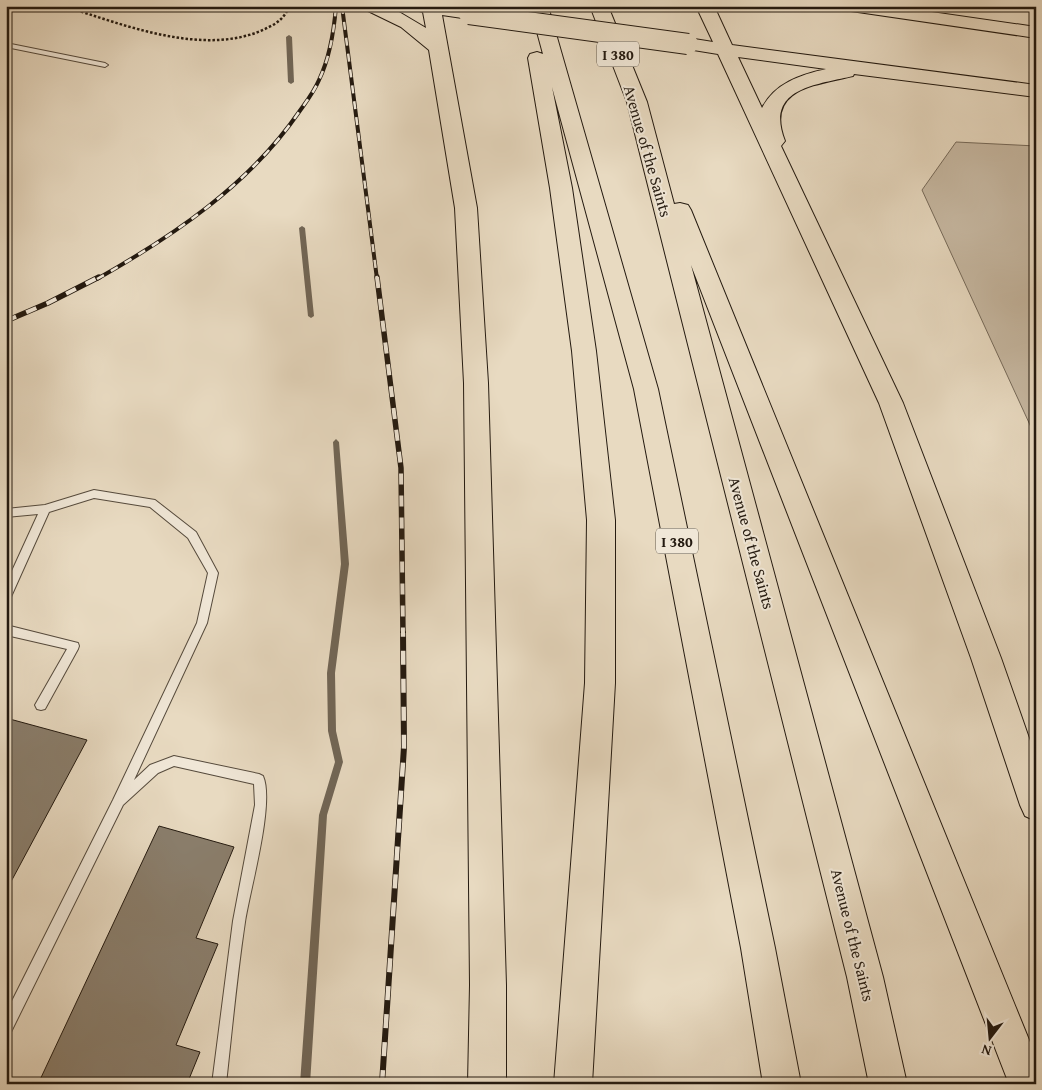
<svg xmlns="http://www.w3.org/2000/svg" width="1042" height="1090" font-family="'Gentium Book Plus',serif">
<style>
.green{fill:#c7b9a3;stroke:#766a5a}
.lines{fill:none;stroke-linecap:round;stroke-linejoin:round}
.stream{fill:#716656;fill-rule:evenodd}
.building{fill:#8a7e6c;stroke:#241a10}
.lane-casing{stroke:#554a3c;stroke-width:2}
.highway-casing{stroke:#241a10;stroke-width:2}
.path{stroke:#241a10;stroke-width:2.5;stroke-dasharray:2.5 2;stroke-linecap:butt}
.lane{fill:#f0e7d7;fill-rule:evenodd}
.highway{fill:#e8dac1;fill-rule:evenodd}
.rail-far2-casing{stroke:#241a10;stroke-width:4}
.rail-far1-casing{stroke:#241a10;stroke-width:5.5}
.rail-casing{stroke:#241a10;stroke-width:6}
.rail-far2{stroke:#f0e7d7;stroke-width:2.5;stroke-dasharray:8;stroke-linecap:butt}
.rail-far1{stroke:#f0e7d7;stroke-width:4;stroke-dasharray:11;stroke-linecap:butt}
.rail{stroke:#f0e7d7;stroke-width:4.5;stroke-dasharray:14;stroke-linecap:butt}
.highway-bridge-casing{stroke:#241a10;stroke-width:22;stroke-linecap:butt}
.highway-bridge{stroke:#e8dac1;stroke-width:20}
.labels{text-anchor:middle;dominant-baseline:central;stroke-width:4;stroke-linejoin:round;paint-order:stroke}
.shield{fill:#f0e7d7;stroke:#61584c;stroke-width:1}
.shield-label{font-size:15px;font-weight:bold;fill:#241a10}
.street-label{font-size:16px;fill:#241a10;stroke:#f0e7d7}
</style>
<rect width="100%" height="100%" fill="#e8dac1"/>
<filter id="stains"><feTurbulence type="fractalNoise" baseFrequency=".004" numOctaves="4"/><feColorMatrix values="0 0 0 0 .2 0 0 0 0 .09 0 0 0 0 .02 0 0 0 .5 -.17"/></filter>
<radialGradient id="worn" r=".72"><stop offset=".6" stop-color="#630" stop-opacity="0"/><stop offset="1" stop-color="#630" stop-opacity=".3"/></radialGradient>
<path class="green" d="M 956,142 L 1036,146 L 1036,438 L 922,190 Z"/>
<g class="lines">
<path class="stream" d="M 289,35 L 292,37 L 294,82 L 291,84 L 288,82 L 286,37 Z
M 302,226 L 305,228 L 314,316 L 311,318 L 308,316 L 299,228 Z
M 336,439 L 339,442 L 349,564 L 335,673 L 336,731 L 343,762 L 327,815 L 310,1084 L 300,1084 L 319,815 L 335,762 L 328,731 L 327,673 L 341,564 L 333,442 Z"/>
</g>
<path class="building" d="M 6,718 L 87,740 L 6,891 Z
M 159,826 L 234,847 L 196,938 L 218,944 L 176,1045 L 200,1052 L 187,1084 L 38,1084 Z"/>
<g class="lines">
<g class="lane-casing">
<path id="lane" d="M 6,43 L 105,63 L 108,65 L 105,67 L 6,47 Z
M 94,490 L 155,500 L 196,532 L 218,573 L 207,623 L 134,780 L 150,765 L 174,756 L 259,774 L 263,776 C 275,803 250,889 245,922 C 237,975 232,1030 226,1084 L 212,1084 L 233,921 L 255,805 L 254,784 L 174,766 L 158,773 L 123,805 L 11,1032 L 6,1033 L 6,1013 L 113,800 L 197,623 L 208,573 L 188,538 L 150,507 L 94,498 L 49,512 L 10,599 L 6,600 L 6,584 L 38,514 L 6,517 L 6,509 L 45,505 Z
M 6,625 L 78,643 L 79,646 L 78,649 L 45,709 L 41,710 L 37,709 L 35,705 L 67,649 L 6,635 Z"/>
</g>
<g class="highway-casing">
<path id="highway" d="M 363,6 L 389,6 L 426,28 L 423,12 L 416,10 L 413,6 L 455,6 L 475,10 L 478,14 L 475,18 L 469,19 L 442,15 L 477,208 L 488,383 L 506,985 L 506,1084 L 468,1084 L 470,985 L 464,383 L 455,208 L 429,50 L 401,27 L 366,10 Z
M 530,6 L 548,6 L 658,389 L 775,948 L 801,1084 L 763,1084 L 741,948 L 634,389 L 552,87 L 572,188 L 596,351 L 615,520 L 615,683 L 592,1084 L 554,1084 L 585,683 L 587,520 L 572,351 L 550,188 L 528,58 L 530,54 L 537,52 L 543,54 Z
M 590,6 L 608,6 L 647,102 L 674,204 L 680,203 L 688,205 L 691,210 L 1036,1057 L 1036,1084 L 1009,1084 L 691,265 L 883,977 L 907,1084 L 869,1084 L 847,977 L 627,102 Z
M 696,6 L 714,6 L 732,45 L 1036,85 L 1036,97 L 854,74 L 853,76 C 816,85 764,88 785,141 L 781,146 L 903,403 L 1001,658 L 1036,758 L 1036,821 L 1025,816 L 1020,805 L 971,658 L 879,403 L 718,54 L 681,48 L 679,44 L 681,40 L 688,38 L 713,42 ZM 738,57 L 826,69 C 800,75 775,83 762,108 Z
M 842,6 L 890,6 L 1036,27 L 1036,38 L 851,11 L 845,10 Z"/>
</g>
<path class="path" d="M 64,6 C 124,25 208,59 269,27 C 278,23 286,16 289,6"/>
<use href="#lane" class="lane"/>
<use href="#highway" class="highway"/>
<g class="rail-far2-casing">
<path id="rail-far2" d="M 342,6 L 377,279
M 97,279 C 173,236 249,185 299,112 C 306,102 314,92 319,80 C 330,57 334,31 336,6"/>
</g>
<g class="rail-far1-casing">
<path id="rail-far1" d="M 377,277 L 401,468 L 403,635
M 6,321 L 48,303 L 99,277"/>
</g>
<g class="rail-casing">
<path id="rail" d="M 382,1084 L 404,747 L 403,633"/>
</g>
<use href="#rail-far2" class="rail-far2"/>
<use href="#rail-far1" class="rail-far1"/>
<use href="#rail" class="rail"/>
<g class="highway-bridge-casing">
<path id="highway-bridge" d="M 469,14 L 688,44"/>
</g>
<use href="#highway-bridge" class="highway-bridge"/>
</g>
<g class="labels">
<g class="shield">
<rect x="597" y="41.5" width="42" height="25" rx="4"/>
<rect x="656" y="528.5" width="42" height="25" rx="4"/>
</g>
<g class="shield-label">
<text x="618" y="54">I 380</text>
<text x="677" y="541">I 380</text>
</g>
<g class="street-label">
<text transform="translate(648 151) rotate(74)">Avenue of the Saints</text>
<text transform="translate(752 543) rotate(75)">Avenue of the Saints</text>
<text transform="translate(853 935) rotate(76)">Avenue of the Saints</text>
</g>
</g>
<rect width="1042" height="1090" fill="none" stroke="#e8dac1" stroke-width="25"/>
<rect x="8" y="8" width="1027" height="1075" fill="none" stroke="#241a10" stroke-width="2.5"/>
<rect x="12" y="12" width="1017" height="1065" fill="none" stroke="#241a10"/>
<g transform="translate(990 1038) rotate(196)" stroke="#f0e7d7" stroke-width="4" paint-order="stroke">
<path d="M0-4L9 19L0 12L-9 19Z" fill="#241a10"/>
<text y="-8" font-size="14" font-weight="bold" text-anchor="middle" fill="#241a10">N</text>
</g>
<rect width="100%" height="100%" filter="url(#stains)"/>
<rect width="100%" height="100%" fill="url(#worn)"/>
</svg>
